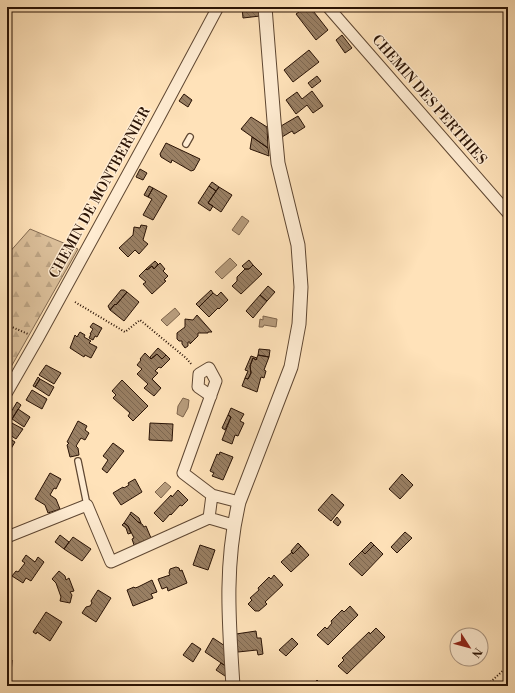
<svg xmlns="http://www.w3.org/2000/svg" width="515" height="693" font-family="'Libre Bodoni',serif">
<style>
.forest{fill:url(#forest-firs);stroke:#826950}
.water{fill:#b79c7c;stroke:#7f654c}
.building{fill:url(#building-back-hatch);stroke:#2a1305}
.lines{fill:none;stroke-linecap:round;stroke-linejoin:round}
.service-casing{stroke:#5f4732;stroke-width:8}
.minor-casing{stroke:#5f4732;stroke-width:13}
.tertiary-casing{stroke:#5f4732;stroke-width:15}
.path{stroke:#2a1305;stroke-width:2;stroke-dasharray:1 2;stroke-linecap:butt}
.service{stroke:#ffecd2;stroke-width:5.5}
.minor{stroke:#ffecd2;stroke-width:11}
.tertiary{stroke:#ffecd2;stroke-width:13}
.labels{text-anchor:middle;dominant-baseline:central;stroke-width:3;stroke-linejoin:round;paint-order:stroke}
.street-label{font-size:14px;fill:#2a1305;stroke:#ffecd2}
</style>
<defs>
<pattern id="forest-firs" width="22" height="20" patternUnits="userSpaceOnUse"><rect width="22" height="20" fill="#dbbf9a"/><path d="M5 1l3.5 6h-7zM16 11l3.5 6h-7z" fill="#bca383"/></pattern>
<pattern id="building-back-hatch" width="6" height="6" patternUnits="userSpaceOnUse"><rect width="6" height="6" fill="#997f63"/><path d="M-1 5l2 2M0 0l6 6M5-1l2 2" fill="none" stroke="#7d6750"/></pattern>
</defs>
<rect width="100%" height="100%" fill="#ffe2b9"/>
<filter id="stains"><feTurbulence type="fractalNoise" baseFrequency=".005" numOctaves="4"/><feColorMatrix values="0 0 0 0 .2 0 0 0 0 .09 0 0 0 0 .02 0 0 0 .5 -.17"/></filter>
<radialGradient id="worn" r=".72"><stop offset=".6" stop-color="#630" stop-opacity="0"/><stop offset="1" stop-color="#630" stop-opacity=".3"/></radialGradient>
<path class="forest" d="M 30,229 L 78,249 L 7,374 L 7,255 Z"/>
<path class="water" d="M 242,216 L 249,221 L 239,235 L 232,230 Z
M 230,258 L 237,265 L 222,279 L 215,272 Z
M 175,308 L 180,314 L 167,326 L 161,320 Z
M 263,316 L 277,319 L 276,327 L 264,325 L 263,327 L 259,327 L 260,319 L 263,320 Z
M 183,398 L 189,400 L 188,408 L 183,417 L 177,414 L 178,406 Z
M 165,482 L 171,487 L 161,498 L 155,492 Z"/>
<path class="building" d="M 242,7 L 260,7 L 260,16 L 243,18 Z
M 306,7 L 310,7 L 328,30 L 316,40 L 296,14 Z
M 342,35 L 352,48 L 345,53 L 336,40 Z
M 309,50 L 319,62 L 293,82 L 284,70 Z
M 317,76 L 321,81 L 312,88 L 308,83 Z
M 312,91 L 323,106 L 313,113 L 307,105 L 296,114 L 286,100 L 297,92 L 302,99 Z
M 184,94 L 192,100 L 188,107 L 179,101 Z
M 298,116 L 305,127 L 294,134 L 292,131 L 282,137 L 281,126 Z
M 251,117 L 267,127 L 268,148 L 241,129 Z
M 252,137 L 268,148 L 269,156 L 250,149 Z
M 166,143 L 200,159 L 194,170 L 191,171 L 172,160 L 171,163 L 161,157 L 160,154 Z
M 140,169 L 147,173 L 143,180 L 136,177 Z
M 212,182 L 219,187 L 216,191 L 209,186 Z
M 149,186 L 153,188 L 148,197 L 144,195 Z
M 209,186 L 216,191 L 208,203 L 213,206 L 210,211 L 198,203 Z
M 219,187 L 232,195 L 221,212 L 208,203 Z
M 153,188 L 167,196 L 153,220 L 143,215 L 152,199 L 148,197 Z
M 141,225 L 147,226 L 143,240 L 148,244 L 139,254 L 135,250 L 128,257 L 119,248 L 133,235 L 134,227 L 140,228 Z
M 249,260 L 253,265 L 249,269 L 245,269 L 242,266 Z
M 155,261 L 158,264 L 154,269 L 152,266 L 147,270 L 146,269 Z
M 160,263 L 165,269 L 163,271 L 168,276 L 164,280 L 166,281 L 152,294 L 143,284 L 146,282 L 139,276 L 146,269 L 147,270 L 152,266 L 154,269 Z
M 253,265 L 262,274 L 241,294 L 232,286 L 237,281 L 237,277 L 245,269 L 249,269 Z
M 268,286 L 275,292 L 267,301 L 260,295 Z
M 121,290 L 124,290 L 127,292 L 116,305 L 115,304 L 110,310 L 108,306 Z
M 211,290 L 213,293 L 199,307 L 196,304 Z
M 127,292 L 139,302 L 124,321 L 110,310 L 115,304 L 116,305 Z
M 221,292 L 228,300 L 219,309 L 218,308 L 209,317 L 199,307 L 213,293 L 217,296 Z
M 260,295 L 267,301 L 253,318 L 246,311 Z
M 197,315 L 212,332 L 208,332 L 208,333 L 198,333 L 198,336 L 190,344 L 190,342 L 188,342 L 188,346 L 185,348 L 182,344 L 182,341 L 179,341 L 177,339 L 177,333 L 185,327 L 185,319 L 193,320 Z
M 93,323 L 102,328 L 97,337 L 95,336 L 93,340 L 89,338 L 91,334 L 90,334 L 93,329 L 90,327 Z
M 80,332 L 85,335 L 84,337 L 91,341 L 89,343 L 97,347 L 91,358 L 85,355 L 84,357 L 70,348 L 75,335 L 77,337 Z
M 158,348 L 166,355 L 162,359 L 157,354 L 151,359 L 150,357 Z
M 259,349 L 270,350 L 269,357 L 258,355 Z
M 145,353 L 151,359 L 157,354 L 162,359 L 166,355 L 170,359 L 161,368 L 159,367 L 155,371 L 158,373 L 152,379 L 161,388 L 154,396 L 144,388 L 148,384 L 137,374 L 142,369 L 137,365 L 141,360 L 140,359 Z
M 258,355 L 269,357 L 264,370 L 266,371 L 264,378 L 261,377 L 257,392 L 242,386 L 245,378 L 248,379 L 251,373 L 250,366 L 253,358 L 256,360 Z
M 251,356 L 257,358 L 256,360 L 253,358 L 250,366 L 251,373 L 248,379 L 245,378 L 248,371 L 245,370 Z
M 46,365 L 61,373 L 54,384 L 39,375 Z
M 38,377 L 40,379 L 35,387 L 33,386 Z
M 40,379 L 54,387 L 49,396 L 35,387 Z
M 122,380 L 148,406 L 133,421 L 128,416 L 130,413 L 113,398 L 116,395 L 112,391 Z
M 32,390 L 47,399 L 42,409 L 26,400 Z
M 17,402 L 21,405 L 12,419 L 8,417 Z
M 231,408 L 244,414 L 240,421 L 244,423 L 238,436 L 235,435 L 232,444 L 222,440 L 231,417 L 228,415 Z
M 18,409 L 30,417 L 24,427 L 12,419 Z
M 228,415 L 231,417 L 225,430 L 222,428 Z
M 78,421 L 87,426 L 85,430 L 89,433 L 85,440 L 81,438 L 76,446 L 78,448 L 79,455 L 70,457 L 67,445 L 69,443 L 67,442 Z
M 10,422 L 23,429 L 16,439 L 7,433 L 7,427 Z
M 150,423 L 173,424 L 172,441 L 149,440 Z
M 7,437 L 15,442 L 9,452 L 7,451 Z
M 113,443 L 124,451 L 107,473 L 102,469 L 108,460 L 103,456 Z
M 220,452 L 233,457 L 223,480 L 212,476 L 214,473 L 210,471 L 217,454 L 219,455 Z
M 50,473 L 61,479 L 56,489 L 54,488 L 50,495 L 56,499 L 60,509 L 48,513 L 45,505 L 35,499 Z
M 402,474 L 413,485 L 400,499 L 389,489 Z
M 135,479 L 142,492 L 121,505 L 113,493 L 123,487 L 124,488 L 129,485 L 128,483 Z
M 178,490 L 188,500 L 182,506 L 180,505 L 171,515 L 170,514 L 163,522 L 154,513 L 171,495 L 172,497 Z
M 332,494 L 344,505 L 331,521 L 318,510 Z
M 131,512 L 139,518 L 141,523 L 138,522 L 130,514 Z
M 130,514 L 138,522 L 142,524 L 144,527 L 146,526 L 151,538 L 134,545 L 132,539 L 134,538 L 128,526 L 124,523 Z
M 337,517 L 341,522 L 338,526 L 333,522 Z
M 124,523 L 128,526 L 131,533 L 128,534 L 126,528 L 122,525 Z
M 405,532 L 412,538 L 397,553 L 391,547 Z
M 60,535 L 69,542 L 64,549 L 55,542 Z
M 73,537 L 91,549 L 82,561 L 64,549 Z
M 371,542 L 374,545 L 365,554 L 362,551 Z
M 298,543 L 301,546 L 293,554 L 291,551 Z
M 200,545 L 215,550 L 208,570 L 193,565 Z
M 374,545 L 383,554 L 362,576 L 349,564 L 362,551 L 365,554 Z
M 301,546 L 309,555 L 291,572 L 281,562 L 292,552 L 293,554 Z
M 26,555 L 35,562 L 38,557 L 44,562 L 31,581 L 26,578 L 23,583 L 12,576 L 16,571 L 18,572 L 25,563 L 22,561 Z
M 176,567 L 179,568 L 180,571 L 182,570 L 187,583 L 168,591 L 167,587 L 162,589 L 158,579 L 170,575 L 169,573 L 170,569 Z
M 59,571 L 65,576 L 66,580 L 69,578 L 74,591 L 70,592 L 72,595 L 70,603 L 60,601 L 61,597 L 56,583 L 52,579 Z
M 274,575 L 283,585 L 265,602 L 267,604 L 259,611 L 255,611 L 248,604 L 252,600 L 250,598 L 259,590 L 258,588 L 269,577 L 271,579 Z
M 152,580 L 157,592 L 151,594 L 153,598 L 133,606 L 127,590 L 134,587 L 135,588 L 138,587 Z
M 98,590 L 111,598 L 96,622 L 82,613 L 86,607 L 90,606 L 92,603 L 91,601 Z
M 350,606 L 358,615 L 328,645 L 317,635 L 325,627 L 327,629 L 332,623 L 331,621 L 342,610 L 344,612 Z
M 46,612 L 62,622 L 50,641 L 37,632 L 36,634 L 33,632 Z
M 376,628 L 385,637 L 347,674 L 338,666 L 344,660 L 342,658 L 369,632 L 370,634 Z
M 256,631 L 257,638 L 261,638 L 263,654 L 258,655 L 257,650 L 238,652 L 236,634 Z
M 213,638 L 225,646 L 227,667 L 205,652 Z
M 292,638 L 298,644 L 286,656 L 279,650 Z
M 192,643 L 201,649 L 193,662 L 183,655 Z
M 7,660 L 12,660 L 11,675 L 7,680 Z
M 221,663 L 227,667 L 228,678 L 216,670 Z
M 317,680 L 323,686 L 315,686 L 313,685 Z"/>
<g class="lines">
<g class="service-casing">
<path id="service" d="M 186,144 L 190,137
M 78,461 L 87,505"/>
</g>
<g class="minor-casing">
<path id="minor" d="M 328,7 L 508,213
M 7,392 L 38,338 L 157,121 L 218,7
M 211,396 L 198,387 L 199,374 L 209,368 L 216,381 L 183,473 L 212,495 L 239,502
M 209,518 L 212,495
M 7,537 L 87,505 L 111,562 L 209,518 L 233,525"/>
</g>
<g class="tertiary-casing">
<path id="tertiary" d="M 233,686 C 229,623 224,565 239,502 L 291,367 L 299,324 L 301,287 L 298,245 L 278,163 L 274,121 L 265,7"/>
</g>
<path class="path" d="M 75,302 L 125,332 L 140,320 L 186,358 L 192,365
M 7,328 L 12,327 L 28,334
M 486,686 L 508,666"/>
<use href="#service" class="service"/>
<use href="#minor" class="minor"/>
<use href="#tertiary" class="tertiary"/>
</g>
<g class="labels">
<g class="street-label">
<text transform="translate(429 100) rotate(49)">CHEMIN DES PERTHIES</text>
<text transform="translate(100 193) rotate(-61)">CHEMIN DE MONTBERNIER</text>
</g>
</g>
<rect width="515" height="693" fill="none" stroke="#ffe2b9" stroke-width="24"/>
<rect x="8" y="8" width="499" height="677" fill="none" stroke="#2a1305" stroke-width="2"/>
<rect x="12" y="12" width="491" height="669" fill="none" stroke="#2a1305"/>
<g transform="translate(469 647) rotate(126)"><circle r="19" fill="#ffecd2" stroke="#aa9580"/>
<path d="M0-3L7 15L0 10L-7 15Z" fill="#8f2418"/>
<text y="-6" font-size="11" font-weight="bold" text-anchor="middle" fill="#2a1305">N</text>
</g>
<rect width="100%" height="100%" filter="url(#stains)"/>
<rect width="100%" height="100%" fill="url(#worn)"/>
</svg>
